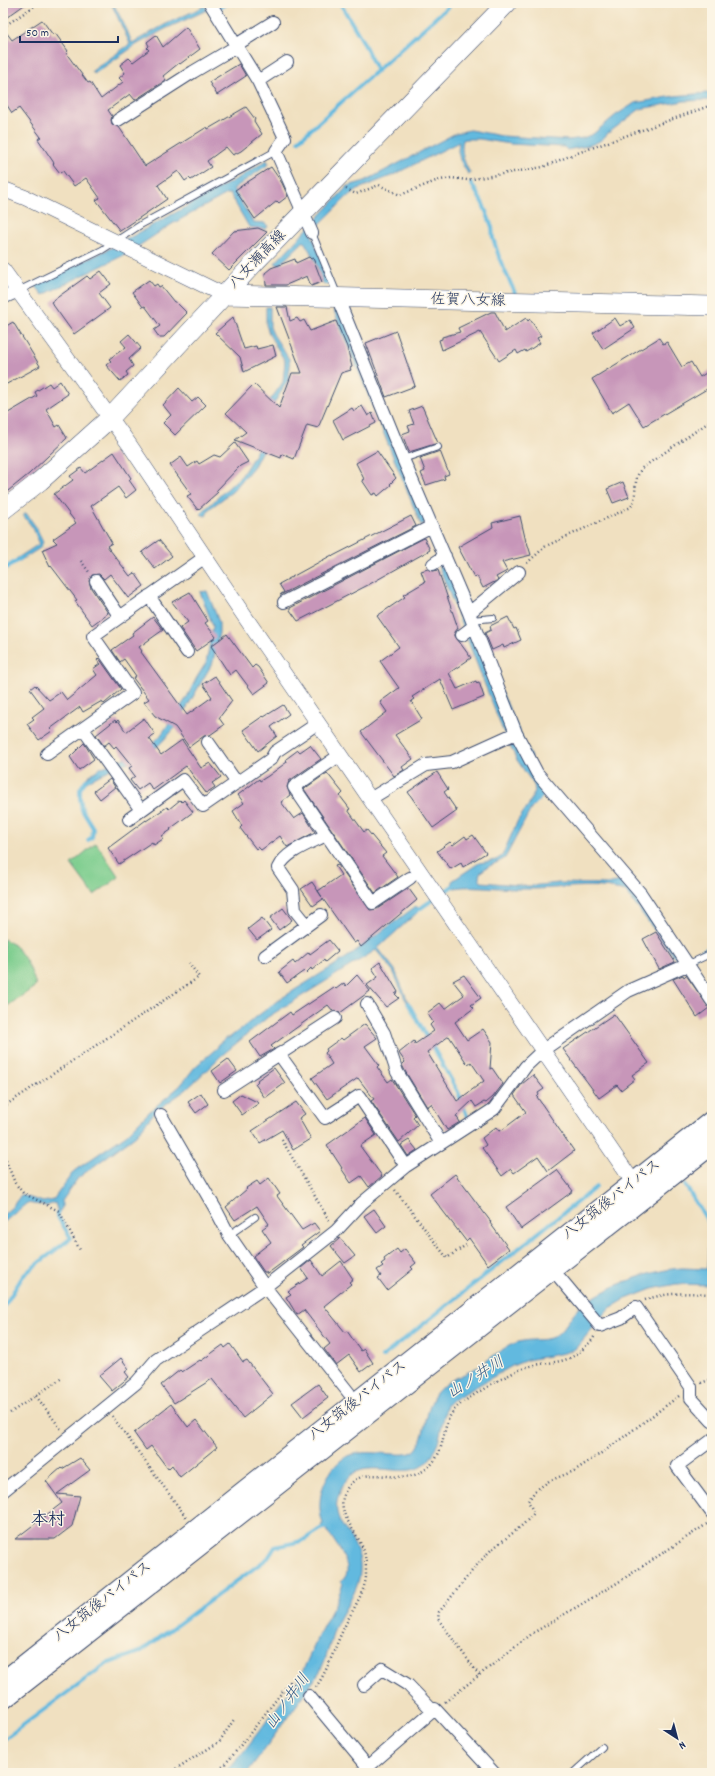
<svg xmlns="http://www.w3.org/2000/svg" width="715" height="1776" font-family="Dekko,'Klee One',sans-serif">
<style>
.green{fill:#7dcd8e;stroke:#4c7e76}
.water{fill:#62b9df;stroke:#3e749e}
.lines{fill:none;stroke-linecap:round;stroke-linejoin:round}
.stream{stroke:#62b9df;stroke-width:4}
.building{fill:#c796b9;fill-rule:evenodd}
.service-casing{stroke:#3b4a6d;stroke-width:8}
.minor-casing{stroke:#3b4a6d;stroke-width:14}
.tertiary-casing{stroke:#3b4a6d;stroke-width:16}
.primary-casing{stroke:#3b4a6d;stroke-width:20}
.trunk-casing{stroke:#3b4a6d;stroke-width:22}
.path{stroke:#3b4a6d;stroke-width:2.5;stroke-dasharray:1 3;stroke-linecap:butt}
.service{stroke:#fff;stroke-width:6}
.minor{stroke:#fff;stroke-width:12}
.tertiary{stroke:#fff;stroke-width:15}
.primary{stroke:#fff;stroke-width:19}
.trunk{stroke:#fff;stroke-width:20}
.labels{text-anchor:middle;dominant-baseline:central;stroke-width:3;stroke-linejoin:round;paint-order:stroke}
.street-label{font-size:15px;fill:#1b2f5e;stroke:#fcf5e5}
.water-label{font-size:16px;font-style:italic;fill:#305885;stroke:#fcf5e5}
.quarter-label{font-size:17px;font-weight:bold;fill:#1b2f5e;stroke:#fcf5e5}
</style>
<rect width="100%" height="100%" fill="#fcf5e5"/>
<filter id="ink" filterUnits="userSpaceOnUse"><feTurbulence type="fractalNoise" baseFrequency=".025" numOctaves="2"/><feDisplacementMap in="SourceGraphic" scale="8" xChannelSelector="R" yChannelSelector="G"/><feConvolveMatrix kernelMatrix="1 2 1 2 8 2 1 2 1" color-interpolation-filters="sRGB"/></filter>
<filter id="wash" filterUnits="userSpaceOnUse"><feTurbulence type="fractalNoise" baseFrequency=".012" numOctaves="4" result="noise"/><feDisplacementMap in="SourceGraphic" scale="16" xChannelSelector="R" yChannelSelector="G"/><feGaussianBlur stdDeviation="0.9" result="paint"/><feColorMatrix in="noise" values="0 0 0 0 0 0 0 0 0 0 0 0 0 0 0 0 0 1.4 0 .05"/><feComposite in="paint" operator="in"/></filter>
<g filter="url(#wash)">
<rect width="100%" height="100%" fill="#f0e0c0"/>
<path class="green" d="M 96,843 L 119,877 L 94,895 L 71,864 Z
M 3,939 C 21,945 32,970 36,986 L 3,1009 Z"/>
<path class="water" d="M 111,3 L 113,3 L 127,30 L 132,43 L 168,23 L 205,6 L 207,10 L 165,29 L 136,45 L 94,74 L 92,71 L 130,44 Z
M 707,93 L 712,95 L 712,100 L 684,101 L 640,109 L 607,134 C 599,146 580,147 567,150 L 564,147 L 510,144 L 480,139 L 465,139 L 463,140 C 460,152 464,162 470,173 L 468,174 L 460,160 L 458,151 L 459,142 L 391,176 L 358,189 L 347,197 L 311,233 L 331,283 L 324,285 L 315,260 L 304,241 L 279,265 L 275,263 L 348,186 L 365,181 L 456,133 L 470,130 L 502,136 L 569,140 L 583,138 L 593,134 L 616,115 L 635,103 L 674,96 Z
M 267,160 L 269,164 L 233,189 L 253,222 L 264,223 L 268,226 L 266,229 L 249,227 L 230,194 L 227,194 L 172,224 L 128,253 L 43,295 L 35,285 L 111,248 L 240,177 Z
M 266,307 L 270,307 L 270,327 L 273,334 L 289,359 L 290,367 L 288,380 L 270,410 L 266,443 L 254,466 L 233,491 L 209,509 L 206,516 L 200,514 L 242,475 L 252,459 L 261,442 L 269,402 L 283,382 L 285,361 L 270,336 L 266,325 Z
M 340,310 L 427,522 L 421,525 L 334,311 Z
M 26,513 L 36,527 L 43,542 L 40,548 L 18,562 L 16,559 L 39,544 L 39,542 L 33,528 L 23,515 Z
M 443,561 L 546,791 L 545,795 L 531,809 L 505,858 C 498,864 472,869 481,882 L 529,886 L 559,883 L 607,884 L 621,881 L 625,883 L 679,959 L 677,960 L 625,891 C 593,882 561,889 528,889 C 504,890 478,884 454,888 L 452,881 L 479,863 L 496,860 L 502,856 L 518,820 L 528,806 L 535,791 L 534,785 L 517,760 L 503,731 L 438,564 Z
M 207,591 L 219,622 L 219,633 L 213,662 L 175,728 L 158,746 L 141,758 L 116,766 L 83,784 L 88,776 L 100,768 L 142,751 L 151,745 L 161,735 L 186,699 L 197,677 L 206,663 L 213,626 L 200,592 Z
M 416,906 L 420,910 L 378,948 L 395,970 L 410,1006 L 405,999 L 393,971 L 376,950 L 268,1017 L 221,1056 L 187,1089 L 155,1112 L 136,1135 L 78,1178 L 62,1201 L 62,1208 L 58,1213 L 55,1203 L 46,1206 L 27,1203 L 3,1223 L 3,1215 L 12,1207 L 21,1195 L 43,1202 L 53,1200 L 74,1171 L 126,1135 L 149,1112 L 180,1086 L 195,1067 L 218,1047 L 218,1044 L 226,1038 L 229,1038 L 277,1001 L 346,958 Z
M 712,1240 L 712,1287 L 711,1285 L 676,1284 L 652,1289 L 626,1299 L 610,1308 L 575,1349 L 564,1353 L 527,1360 L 512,1366 L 451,1401 L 447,1405 C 441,1424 441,1444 429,1460 C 409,1486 362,1451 344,1484 C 321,1523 358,1530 360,1564 C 362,1589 344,1607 335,1628 C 330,1642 327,1658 320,1671 C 315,1681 306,1689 301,1699 L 247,1773 L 225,1773 L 244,1751 L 300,1677 L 319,1634 L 336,1602 L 343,1584 L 341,1582 C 342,1580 344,1579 345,1577 C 354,1565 332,1539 326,1529 L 324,1530 L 321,1525 L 323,1524 C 318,1509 319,1494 326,1480 C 342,1448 361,1452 393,1454 C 399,1454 407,1455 413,1452 C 426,1445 424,1406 438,1391 C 448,1379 466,1375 479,1366 C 493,1357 506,1344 523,1341 C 533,1339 544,1341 553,1337 C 566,1330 570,1314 581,1306 C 607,1286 650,1270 682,1268 C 690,1268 699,1269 707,1269 L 708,1249 Z"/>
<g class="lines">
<path class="stream" d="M 340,3 L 362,40 L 377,71
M 219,8 L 228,3
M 298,141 L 452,3
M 471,183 L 483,204 L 492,227 L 493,238 L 500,260 L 515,293
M 3,570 L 21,558
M 86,780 L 80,789 L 80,798 L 82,810 L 93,828 L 92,837 L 88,840
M 415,912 L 457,883
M 685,957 L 694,956 L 712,946
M 408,1003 L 458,1092 L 467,1116
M 685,1185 L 712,1228
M 3,1308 L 23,1276 L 32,1268 L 71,1238 L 57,1216 L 58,1213
M 382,1357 L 596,1187
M 3,1740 L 106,1664 L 140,1652 L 268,1558 L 275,1547 L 302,1541 L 327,1525"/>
</g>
<g id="blocks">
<path class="building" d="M 3,3 L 27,3 L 3,20 Z
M 42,20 L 53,35 L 55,33 L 68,51 L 66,53 L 88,83 L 90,82 L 101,99 L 123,82 L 119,78 L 125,73 L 120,65 L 129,58 L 133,62 L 149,50 L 147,48 L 149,46 L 147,42 L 156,35 L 163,47 L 186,27 L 200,49 L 180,64 L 179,63 L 163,76 L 166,80 L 135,100 L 130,94 L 108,110 L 112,116 L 111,120 L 112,124 L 119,127 L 145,166 L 207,127 L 208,129 L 246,107 L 255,119 L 254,121 L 262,134 L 241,151 L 233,155 L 226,147 L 207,161 L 211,167 L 191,180 L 189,178 L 185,181 L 178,171 L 158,185 L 167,199 L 120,231 L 96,200 L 100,198 L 86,178 L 74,186 L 63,171 L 60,173 L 53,164 L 54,163 L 38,139 L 41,137 L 19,108 L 12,113 L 3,99 L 3,28 L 12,40 Z
M 239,64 L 246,76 L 217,95 L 209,82 Z
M 271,167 L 282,183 L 288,196 L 279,203 L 277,201 L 255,219 L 235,190 Z
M 258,228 L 267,232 L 229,270 L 212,254 L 234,231 Z
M 309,257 L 311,259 L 313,258 L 322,282 L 311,286 L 307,276 L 286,285 L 266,285 L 265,273 L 271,268 L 295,259 L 296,263 Z
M 101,271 L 111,284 L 99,293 L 110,308 L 74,334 L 51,302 L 87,276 L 90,279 Z
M 149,280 L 154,286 L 157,284 L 159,287 L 161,286 L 174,302 L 176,302 L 187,313 L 164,337 L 159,337 L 154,330 L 160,326 L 145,306 L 143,307 L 132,292 Z
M 277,307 L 287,307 L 290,321 L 297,318 L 300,322 L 304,320 L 310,331 L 336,321 L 347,347 L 352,367 L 350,368 L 351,370 L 341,373 L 318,428 L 307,425 L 294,459 L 282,454 L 281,458 L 235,440 L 246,432 L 226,413 L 254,384 L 279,408 L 292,373 L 302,373 Z
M 491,312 L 495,312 L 505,332 L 526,318 L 528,321 L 530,319 L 541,336 L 537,338 L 540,343 L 526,352 L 525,350 L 518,354 L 516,350 L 499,361 L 480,332 L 442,350 L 439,340 L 442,339 L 442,337 L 460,332 L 458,328 Z
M 233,317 L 244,349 L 256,346 L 257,349 L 273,345 L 276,356 L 244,372 L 240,357 L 215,333 Z
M 615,318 L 620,326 L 630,320 L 635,328 L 603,349 L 593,333 Z
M 13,322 L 40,366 L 3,386 L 3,328 Z
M 396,331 L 415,386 L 386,397 L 366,343 Z
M 129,334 L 141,348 L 129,359 L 133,366 L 126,372 L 128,375 L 120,381 L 106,365 L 111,361 L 109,359 L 126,347 L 121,341 Z
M 659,338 L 663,344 L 667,342 L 682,367 L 691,362 L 700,377 L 712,369 L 712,386 L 644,426 L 629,402 L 612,413 L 592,379 Z
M 60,381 L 68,394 L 46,409 L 56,427 L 59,425 L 67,438 L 29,474 L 3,495 L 3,416 L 37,396 L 35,392 L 49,383 L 52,387 Z
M 179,388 L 192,402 L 198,397 L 206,405 L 175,435 L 163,423 L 171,415 L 163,405 Z
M 362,406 L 368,416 L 372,413 L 376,423 L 343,440 L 333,420 L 352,408 L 354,411 Z
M 422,406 L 438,443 L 409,452 L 402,434 L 410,431 L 408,426 L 414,424 L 409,411 Z
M 235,443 L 248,462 L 240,466 L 216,491 L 218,492 L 198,510 L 187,496 L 191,494 L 170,465 L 181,457 L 188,467 L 197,461 L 199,464 L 214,455 L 220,457 Z
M 377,451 L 396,478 L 390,484 L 391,485 L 378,496 L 376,493 L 372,495 L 362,480 L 364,479 L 356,463 Z
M 440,451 L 449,474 L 444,476 L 445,479 L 426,485 L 421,473 L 425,471 L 420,458 Z
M 114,452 L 131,478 L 129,480 L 136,490 L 126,498 L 118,487 L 91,506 L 112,543 L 107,546 L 130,576 L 135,573 L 144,586 L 128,598 L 110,574 L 104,579 L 99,574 L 92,575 L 89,581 L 91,588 L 108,613 L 92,625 L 75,601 L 77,600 L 51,566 L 50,567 L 42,550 L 57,543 L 53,539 L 76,523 L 54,494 L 73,480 L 70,476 L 81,468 L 85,473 Z
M 623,482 L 629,497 L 613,503 L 607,489 Z
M 411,516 L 416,526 L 280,595 L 284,592 L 279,584 L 332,555 L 333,556 Z
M 520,516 L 526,542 L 527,542 L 531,555 L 502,562 L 507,571 L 496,577 L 498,580 L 483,588 L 477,576 L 474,577 L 458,547 L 493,527 L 492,523 Z
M 424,538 L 430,550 L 368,585 L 298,621 L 290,610 L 290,608 Z
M 159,540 L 172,556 L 155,569 L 142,552 Z
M 428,569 L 433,571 L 438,570 L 458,628 L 455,632 L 455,636 L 471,658 L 449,673 L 457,689 L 476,681 L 476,683 L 479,682 L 484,697 L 453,710 L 440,679 L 412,697 L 414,699 L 411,701 L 422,719 L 395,735 L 413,759 L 402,767 L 404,770 L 394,776 L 361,732 L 387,712 L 380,702 L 399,688 L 380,661 L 399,647 L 377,616 L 405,597 L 403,595 L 425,582 L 421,571 Z
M 190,592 L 208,621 L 205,623 L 216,637 L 196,651 L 180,628 L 188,622 L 172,602 Z
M 153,617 L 163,630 L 139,647 L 142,651 L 141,652 L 187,715 L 212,697 L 203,684 L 215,676 L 232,701 L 219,718 L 224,725 L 210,735 L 204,736 L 189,747 L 175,727 L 155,716 L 144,702 L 149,699 L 133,678 L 136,676 L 124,659 L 120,662 L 112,650 L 133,635 L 132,633 Z
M 508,617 L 514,629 L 516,628 L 521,640 L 504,648 L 503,645 L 492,650 L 485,633 L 491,630 L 490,626 Z
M 227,634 L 252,668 L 255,665 L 258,667 L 269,683 L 254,694 L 236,670 L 230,675 L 211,646 Z
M 99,658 L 121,689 L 104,704 L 102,701 L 83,712 L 80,707 L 50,729 L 52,731 L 39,740 L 27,724 L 34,719 L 32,717 L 44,708 L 30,689 L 35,685 L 49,700 L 61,692 L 67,700 L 97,675 L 93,669 L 100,664 L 97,660 Z
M 283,705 L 289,714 L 271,727 L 277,736 L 258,751 L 243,730 L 263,716 L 264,717 Z
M 144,718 L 155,734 L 149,738 L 161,755 L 182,740 L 201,768 L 210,763 L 221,777 L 212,783 L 215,787 L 206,793 L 186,766 L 153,790 L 148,783 L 138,790 L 130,780 L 135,776 L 129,768 L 132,766 L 116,746 L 114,748 L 109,742 L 104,746 L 96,735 L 115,720 L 116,722 L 118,720 L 126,732 Z
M 84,743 L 94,759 L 79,770 L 70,757 Z
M 310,745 L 321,759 L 289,781 L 287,787 L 290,795 L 281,802 L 294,819 L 303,813 L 315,832 L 287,847 L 280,836 L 261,850 L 258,847 L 256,849 L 240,828 L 242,826 L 233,811 L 244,803 L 238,795 L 259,779 L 260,781 L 268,776 L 287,762 L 286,759 L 298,750 L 300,752 Z
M 437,772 L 448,789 L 444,792 L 457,811 L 433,828 L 408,792 Z
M 327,773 L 343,793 L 340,796 L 350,809 L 348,810 L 364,832 L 367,830 L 376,841 L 386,853 L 382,856 L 398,877 L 375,893 L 304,789 Z
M 110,779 L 115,787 L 100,799 L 94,791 Z
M 180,800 L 182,802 L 184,800 L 193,812 L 170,829 L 171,830 L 162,836 L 163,839 L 154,845 L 152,842 L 119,864 L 108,848 L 146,820 L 146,821 L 167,807 L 169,809 Z
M 473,835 L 486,853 L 463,867 L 461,863 L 451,869 L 437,851 L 450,842 L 453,845 L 465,836 L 467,839 Z
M 338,865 L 370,910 L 377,909 L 407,889 L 409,889 L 417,900 L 361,947 L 357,941 L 354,943 L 323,899 L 313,906 L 301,889 L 312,882 L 322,897 L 318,891 L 341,875 L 335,866 Z
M 283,908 L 292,920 L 279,930 L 270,918 Z
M 262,918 L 271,930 L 257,940 L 248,929 Z
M 656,932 L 675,962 L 659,969 L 643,939 Z
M 329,940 L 338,951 L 325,962 L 324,960 L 312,970 L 311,968 L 306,973 L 304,971 L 287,983 L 279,972 L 293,961 L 295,964 L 309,952 L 310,954 Z
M 380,962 L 398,992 L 395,994 L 399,998 L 386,1007 L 367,985 L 378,977 L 372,968 Z
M 357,975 L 370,991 L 340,1013 L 333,1011 L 328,1005 L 271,1046 L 274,1049 L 260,1057 L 250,1042 L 290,1012 L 292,1015 L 334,987 L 336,989 L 344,983 L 346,986 Z
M 464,975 L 481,998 L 471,1005 L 474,1008 L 455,1022 L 467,1040 L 483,1029 L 492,1042 L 490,1069 L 492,1068 L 503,1084 L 493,1097 L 486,1103 L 484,1102 L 476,1107 L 472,1101 L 456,1116 L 460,1122 L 447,1130 L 431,1104 L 427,1107 L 405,1071 L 402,1065 L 405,1062 L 399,1053 L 414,1041 L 415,1044 L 434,1031 L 430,1025 L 433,1022 L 427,1013 L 440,1003 L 445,1009 L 464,995 L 453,981 ZM 449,1036 L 466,1062 L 468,1064 L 471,1062 L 484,1081 L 457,1101 L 427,1052 Z
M 683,975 L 684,977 L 686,975 L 709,1008 L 697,1017 L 673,979 Z
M 614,1014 L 649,1063 L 632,1075 L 635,1079 L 621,1090 L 617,1085 L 599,1098 L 563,1049 Z
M 365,1024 L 377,1038 L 365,1046 L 379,1065 L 377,1067 L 388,1082 L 392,1079 L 415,1115 L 413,1117 L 418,1125 L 399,1142 L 371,1101 L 374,1099 L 358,1078 L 327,1099 L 312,1078 L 332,1064 L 325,1053 L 327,1051 L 326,1049 L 341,1038 L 343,1040 Z
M 228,1059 L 237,1071 L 220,1083 L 212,1071 Z
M 274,1068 L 285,1083 L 265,1098 L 255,1084 L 258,1081 L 257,1080 Z
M 533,1075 L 544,1089 L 538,1093 L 539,1095 L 537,1097 L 574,1151 L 548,1171 L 538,1156 L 514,1173 L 511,1169 L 502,1176 L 482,1148 L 486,1145 L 482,1138 L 496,1127 L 499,1131 L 502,1130 L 526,1112 L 514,1095 L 522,1084 Z
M 201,1093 L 208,1104 L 196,1113 L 188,1102 Z
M 241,1094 L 259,1103 L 242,1115 L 232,1101 Z
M 296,1102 L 305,1114 L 299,1118 L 311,1139 L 293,1150 L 282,1130 L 260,1143 L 252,1131 Z
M 365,1118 L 376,1135 L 360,1146 L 382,1176 L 369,1187 L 361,1176 L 351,1183 L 341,1168 L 342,1168 L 327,1145 Z
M 409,1140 L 417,1150 L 408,1156 L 401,1145 Z
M 557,1170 L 573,1191 L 521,1229 L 506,1207 Z
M 455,1174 L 491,1222 L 490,1223 L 509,1249 L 488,1265 L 469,1238 L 466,1241 L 430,1194 Z
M 269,1178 L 280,1194 L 277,1196 L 302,1230 L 314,1223 L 320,1231 L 301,1245 L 303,1247 L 267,1274 L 266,1272 L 264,1272 L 253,1256 L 271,1242 L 262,1229 L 269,1224 L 257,1206 L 235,1220 L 226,1207 L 247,1189 L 246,1188 L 257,1181 L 260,1185 Z
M 374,1209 L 386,1226 L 377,1233 L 364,1216 Z
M 340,1238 L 355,1256 L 345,1263 L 331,1246 Z
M 397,1249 L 400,1253 L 405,1249 L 416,1263 L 411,1267 L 413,1269 L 387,1290 L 378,1278 L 381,1276 L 377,1270 L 383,1266 L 381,1264 L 385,1261 L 384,1259 Z
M 311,1260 L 322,1276 L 341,1261 L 353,1279 L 349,1282 L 351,1284 L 324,1306 L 345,1332 L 347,1331 L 361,1351 L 364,1349 L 373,1363 L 361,1372 L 349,1355 L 336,1365 L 324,1349 L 330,1344 L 304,1310 L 297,1315 L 286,1297 L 291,1294 L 288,1291 L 308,1278 L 301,1268 Z
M 230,1344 L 243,1362 L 247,1360 L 273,1394 L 243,1418 L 212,1379 L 174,1403 L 161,1385 L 180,1370 L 182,1372 L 200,1360 L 201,1361 L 223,1345 L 225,1348 Z
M 121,1358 L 129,1369 L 125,1372 L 129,1377 L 112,1391 L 99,1376 Z
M 318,1384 L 328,1398 L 303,1417 L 292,1403 Z
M 171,1404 L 188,1427 L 196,1420 L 217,1447 L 180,1477 L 172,1465 L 168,1469 L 151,1446 L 146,1450 L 134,1433 Z
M 80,1458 L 90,1470 L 57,1494 L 80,1496 L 72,1526 L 55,1539 L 15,1539 L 62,1503 L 46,1481 L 61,1468 L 62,1469 Z"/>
</g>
</g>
<g filter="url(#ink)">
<use href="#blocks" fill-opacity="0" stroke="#3b4a6d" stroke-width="1"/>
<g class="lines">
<g class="service-casing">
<path id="service" d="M 312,233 L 337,294
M 18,291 L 102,250 L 142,224 L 276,151
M 403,459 L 438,447
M 471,620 L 493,618
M 689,964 L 712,953
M 229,1235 L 255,1217
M 573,1773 L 602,1747"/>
</g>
<g class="minor-casing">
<path id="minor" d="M 210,3 L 258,81 L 285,138 L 276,151 L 312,233
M 236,45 L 273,22
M 258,81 L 287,62
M 118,120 L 193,72 L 237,46
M 3,298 L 18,291
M 338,299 L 403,459 L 469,613 L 516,733 L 537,773 L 641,894 L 712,1001
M 433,564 L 445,556
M 96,581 L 120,617
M 149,596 L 187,652
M 284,602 L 432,526
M 469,613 L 519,572
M 462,635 L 474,626
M 83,729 L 141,810
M 208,742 L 237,783
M 47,754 L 133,693 L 93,636 L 205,557
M 340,755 L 294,787 L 373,903 L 410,878
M 370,799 L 426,765 L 452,762 L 516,733
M 129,819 L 183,780 L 203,806 L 271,759 L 275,752 L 318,723
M 307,925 L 295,910 L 293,890 L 278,868 C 286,851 311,843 326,835
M 265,956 L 321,915
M 367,1004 L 384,1033 L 397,1072 L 441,1143
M 279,1054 L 325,1118 L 359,1096 L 406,1166
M 224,1090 L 335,1018
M 161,1115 L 216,1210 L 229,1235 L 265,1287 L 349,1393
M 559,1277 L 600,1326 L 621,1318 L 636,1307 L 691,1387 L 691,1398 L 712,1421
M 712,1440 L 677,1466 L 712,1513
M 3,1491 L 136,1383 L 156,1360 L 265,1287 L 336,1231 L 362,1203 L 406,1166 L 494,1109 L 526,1066 L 543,1050 L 628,991 L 689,964
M 364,1685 L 382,1669 L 408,1685 L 433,1711
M 309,1696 L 368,1767
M 361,1773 L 435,1709 L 494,1773"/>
</g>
<g class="tertiary-casing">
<path id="tertiary" d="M 3,189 L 26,198 L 224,295
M 3,270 L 129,444 L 243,614 L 640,1192"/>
</g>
<g class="primary-casing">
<path id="primary" d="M 224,295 L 712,306
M 3,510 L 40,481 L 110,418 L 256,261 L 507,3"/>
</g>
<g class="trunk-casing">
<path id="trunk" d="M 3,1682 L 712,1121
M 3,1699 L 712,1144"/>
</g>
<path class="path" d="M 3,27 L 39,3
M 346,189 L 356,194 L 379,185 L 400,195 L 436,181 L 451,178 L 467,180 L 543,167 L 572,155 L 712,105
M 81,561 L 89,572
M 527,563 L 546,546 L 631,507 C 639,493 631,483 642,468 L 712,420
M 3,1107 L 199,977 L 189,963
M 282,1140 L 330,1222
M 3,1153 L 15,1183 L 23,1193 L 59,1211 L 80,1250
M 395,1190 L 447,1258 L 466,1245
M 645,1300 C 666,1292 690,1293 712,1294
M 701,1383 L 712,1379
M 36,1396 L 61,1429
M 10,1413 L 62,1378
M 112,1416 L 186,1517
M 479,1675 L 438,1619 L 439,1612 C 456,1592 471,1570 490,1551 C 505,1538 522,1528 534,1513 L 528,1501 L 535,1491 L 549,1481 L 574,1471 L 606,1450 L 679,1396
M 316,1687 C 328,1670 334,1649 343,1630 C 350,1613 364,1595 366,1577 C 366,1571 366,1562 365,1556 C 361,1532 330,1512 348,1487 C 366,1463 397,1485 419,1473 C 451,1458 437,1425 457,1407 C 468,1397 513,1371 527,1367 C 552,1360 566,1366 585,1347 C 589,1343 593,1340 595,1335
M 445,1702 L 533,1633 L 617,1583 L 707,1524
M 169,1773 L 219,1742 L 235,1718
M 217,1773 L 233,1755 L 290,1682 L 300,1690"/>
<use href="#service" class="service"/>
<use href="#minor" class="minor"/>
<use href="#tertiary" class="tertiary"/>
<use href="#primary" class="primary"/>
<use href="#trunk" class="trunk"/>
</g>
</g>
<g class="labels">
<g class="street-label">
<text transform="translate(258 260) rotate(-46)">八女瀬高線</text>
<text transform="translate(468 301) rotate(1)">佐賀八女線</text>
<text transform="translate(612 1200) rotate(-38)">八女筑後バイパス</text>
<text transform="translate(358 1401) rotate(-38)">八女筑後バイパス</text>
<text transform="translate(103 1602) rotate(-38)">八女筑後バイパス</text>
</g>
<g class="water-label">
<text transform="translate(476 1378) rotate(-32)">山ノ井川</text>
<text transform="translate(288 1702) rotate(-54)">山ノ井川</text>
</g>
<g class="quarter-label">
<text x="48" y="1521">本村</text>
</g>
</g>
<rect width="715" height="1776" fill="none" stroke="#fcf5e5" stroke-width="16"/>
<g transform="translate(677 1738) rotate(144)" stroke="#fcf5e5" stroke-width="3" paint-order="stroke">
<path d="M0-3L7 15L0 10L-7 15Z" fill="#1b2f5e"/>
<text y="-6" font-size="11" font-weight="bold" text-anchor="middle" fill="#1b2f5e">N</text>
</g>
<path d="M20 36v6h98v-6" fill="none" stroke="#1b2f5e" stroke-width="2"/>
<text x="26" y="36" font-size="12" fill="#1b2f5e" stroke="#fcf5e5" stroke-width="3" paint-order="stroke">50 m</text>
</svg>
